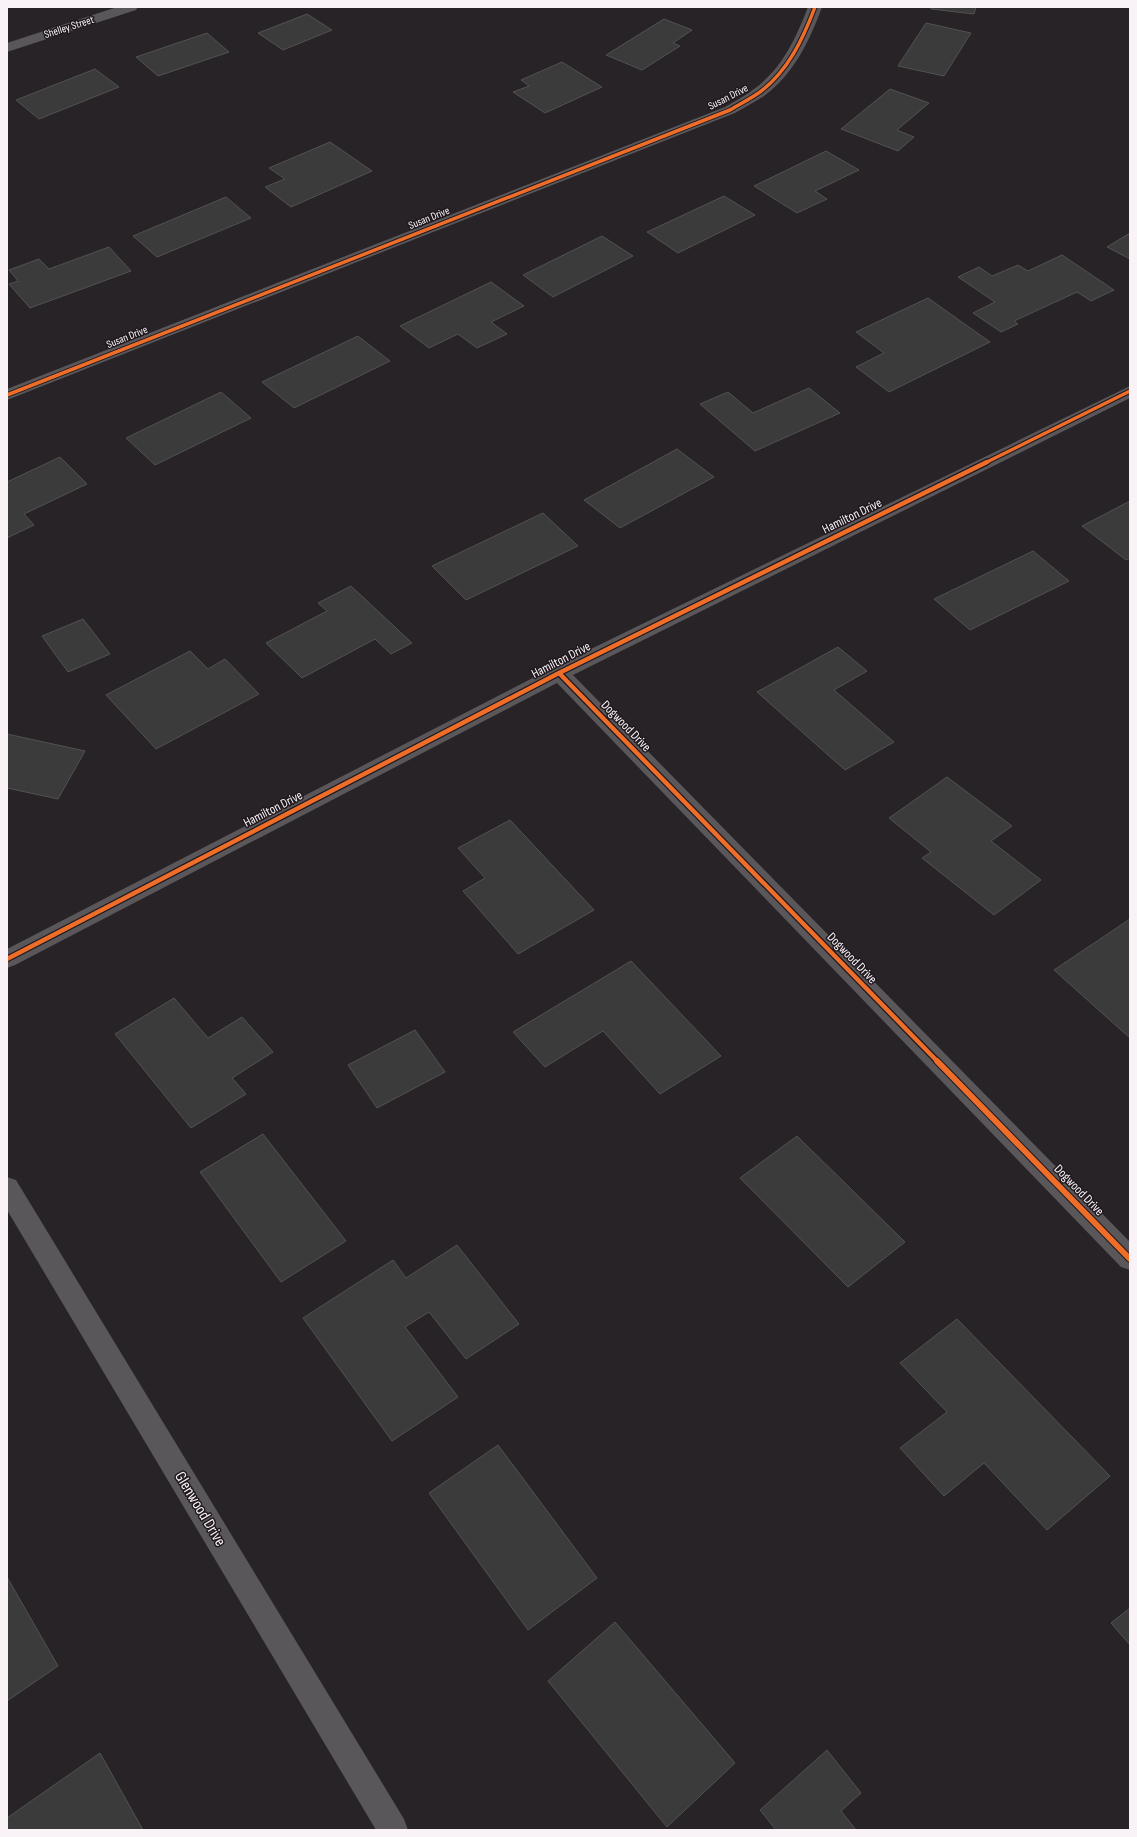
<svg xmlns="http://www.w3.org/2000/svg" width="1137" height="1837" font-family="'Sofia Sans Condensed',sans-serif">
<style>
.building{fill:#3c3b3b;stroke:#525252}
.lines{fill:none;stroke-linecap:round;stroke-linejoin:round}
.minor{fill:#595759;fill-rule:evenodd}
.cycleway-far2-casing{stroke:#20181f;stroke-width:5.5}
.cycleway-far1-casing{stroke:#20181f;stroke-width:7}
.cycleway-casing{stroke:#20181f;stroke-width:8}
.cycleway-far2{stroke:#ee6e29;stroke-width:3.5}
.cycleway-far1{stroke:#ee6e29;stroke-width:4.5}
.cycleway{stroke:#ee6e29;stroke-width:6}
.labels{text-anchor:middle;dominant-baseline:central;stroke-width:3;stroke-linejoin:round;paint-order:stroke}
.far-street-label{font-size:11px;fill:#f9f3f7;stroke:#20181f}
.street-label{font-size:13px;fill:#f9f3f7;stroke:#20181f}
.near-street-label{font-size:16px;fill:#f9f3f7;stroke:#20181f}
</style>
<rect width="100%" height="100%" fill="#282327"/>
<path class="building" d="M 931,7 L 976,7 L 974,14 L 931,9 Z
M 307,14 L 332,30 L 283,50 L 258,33 Z
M 664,19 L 692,30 L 673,43 L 680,46 L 642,70 L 606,55 Z
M 926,23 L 971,33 L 944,76 L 898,66 Z
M 207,33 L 229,52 L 158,76 L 136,57 Z
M 562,62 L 602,87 L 545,113 L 513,92 L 529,86 L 521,80 Z
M 95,69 L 119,87 L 39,119 L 16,100 Z
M 890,89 L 929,103 L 897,130 L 914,137 L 898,151 L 841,129 Z
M 330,142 L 372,171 L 291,207 L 265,187 L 285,179 L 269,168 Z
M 826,151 L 859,170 L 815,191 L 827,199 L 797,213 L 754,186 Z
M 724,196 L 755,215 L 678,253 L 647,232 Z
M 226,197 L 251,218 L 157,257 L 133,236 Z
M 1130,233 L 1130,259 L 1107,247 Z
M 602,236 L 633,256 L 553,297 L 523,275 Z
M 109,247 L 131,271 L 30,308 L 9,284 L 18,281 L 9,270 L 39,259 L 49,269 Z
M 1062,255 L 1114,290 L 1091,301 L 1077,292 L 1014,321 L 1018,324 L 1001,332 L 973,313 L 995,302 L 958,277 L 979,267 L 992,276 L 1018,265 L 1028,271 Z
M 491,282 L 524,306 L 491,322 L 507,334 L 477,348 L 458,334 L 429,348 L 400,326 Z
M 928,298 L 990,342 L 889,392 L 856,367 L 884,353 L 856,332 Z
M 358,336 L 390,361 L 294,408 L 262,382 Z
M 809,388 L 840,413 L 755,451 L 700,404 L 728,392 L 753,413 Z
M 221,392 L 251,418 L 155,465 L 126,438 Z
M 677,449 L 714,477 L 620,528 L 584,500 Z
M 60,457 L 87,484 L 24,514 L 34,525 L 7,538 L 7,482 Z
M 1130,501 L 1130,558 L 1126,560 L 1082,526 Z
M 543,513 L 578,546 L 466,600 L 432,566 Z
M 1033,551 L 1069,581 L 970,630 L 934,599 Z
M 351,586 L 412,643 L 391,654 L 375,639 L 302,678 L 266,643 L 327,611 L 318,603 Z
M 83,619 L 110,654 L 68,672 L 42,636 Z
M 838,647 L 867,671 L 834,690 L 894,742 L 845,770 L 757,692 Z
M 190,651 L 208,669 L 225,659 L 259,694 L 156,749 L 106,695 Z
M 7,734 L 85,751 L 58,799 L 7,788 Z
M 947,777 L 1012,826 L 991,841 L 1041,880 L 994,915 L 922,858 L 931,852 L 889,818 Z
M 510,820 L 594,910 L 518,954 L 463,891 L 485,878 L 458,848 Z
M 1130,919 L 1130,1038 L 1054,970 Z
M 631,961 L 721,1056 L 660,1094 L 603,1031 L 545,1067 L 513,1032 Z
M 174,998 L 208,1038 L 242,1017 L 273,1052 L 232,1078 L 246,1094 L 191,1128 L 115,1034 Z
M 415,1030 L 445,1072 L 377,1108 L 348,1065 Z
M 263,1134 L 346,1241 L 281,1282 L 200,1172 Z
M 797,1136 L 905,1242 L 848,1287 L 740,1178 Z
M 457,1245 L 519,1324 L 466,1359 L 429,1312 L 405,1327 L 458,1397 L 392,1441 L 303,1318 L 393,1260 L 406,1278 Z
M 957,1319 L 1110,1476 L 1047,1530 L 984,1463 L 944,1496 L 900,1448 L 947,1412 L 900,1363 Z
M 498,1445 L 597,1578 L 528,1630 L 429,1493 Z
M 7,1577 L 58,1666 L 7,1701 Z
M 1130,1608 L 1130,1645 L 1111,1623 Z
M 615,1622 L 735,1763 L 667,1827 L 548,1681 Z
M 827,1750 L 861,1793 L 841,1811 L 856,1830 L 776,1830 L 760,1810 Z
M 100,1753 L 143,1830 L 7,1830 L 7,1818 Z"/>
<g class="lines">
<path class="minor" d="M 117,7 L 138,7 L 136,10 L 7,52 L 7,43 Z
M 808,7 L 822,7 C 810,40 794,74 764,96 C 755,102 745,107 735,113 L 7,400 L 7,389 L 725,107 C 735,101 745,96 754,89 C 782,69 796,38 808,7 Z
M 1130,386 L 1130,398 L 573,675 L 1130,1242 L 1130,1270 L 1121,1267 L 557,683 L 15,965 L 7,968 L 7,949 L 552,668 Z
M 7,1177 L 16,1180 L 404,1819 L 408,1830 L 376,1830 L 7,1210 Z"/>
<g class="cycleway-far2-casing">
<path id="cycleway-far2" d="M 7,395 L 730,110 C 740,104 750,99 760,92 C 788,71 803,39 815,7
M 985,463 L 1130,391"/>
</g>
<g class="cycleway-far1-casing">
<path id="cycleway-far1" d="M 559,673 L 938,1062
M 7,959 L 559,673 L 987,462"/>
</g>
<g class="cycleway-casing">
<path id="cycleway" d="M 937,1061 L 1130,1259"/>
</g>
<use href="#cycleway-far2" class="cycleway-far2"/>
<use href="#cycleway-far1" class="cycleway-far1"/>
<use href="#cycleway" class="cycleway"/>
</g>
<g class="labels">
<g class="far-street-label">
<text transform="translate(69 27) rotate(-18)">Shelley Street</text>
<text transform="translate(728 97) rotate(-27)">Susan Drive</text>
<text transform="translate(429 218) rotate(-22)">Susan Drive</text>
<text transform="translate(127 337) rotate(-22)">Susan Drive</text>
</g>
<g class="street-label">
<text transform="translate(852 516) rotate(-26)">Hamilton Drive</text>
<text transform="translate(561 660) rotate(-27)">Hamilton Drive</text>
<text transform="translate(626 726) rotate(46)">Dogwood Drive</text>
<text transform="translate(273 809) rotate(-27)">Hamilton Drive</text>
<text transform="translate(852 958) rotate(46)">Dogwood Drive</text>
<text transform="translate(1079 1190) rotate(46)">Dogwood Drive</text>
</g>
<g class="near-street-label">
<text transform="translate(200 1509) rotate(59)">Glenwood Drive</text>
</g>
</g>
<rect width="1137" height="1837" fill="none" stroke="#f9f3f7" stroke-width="16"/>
</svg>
